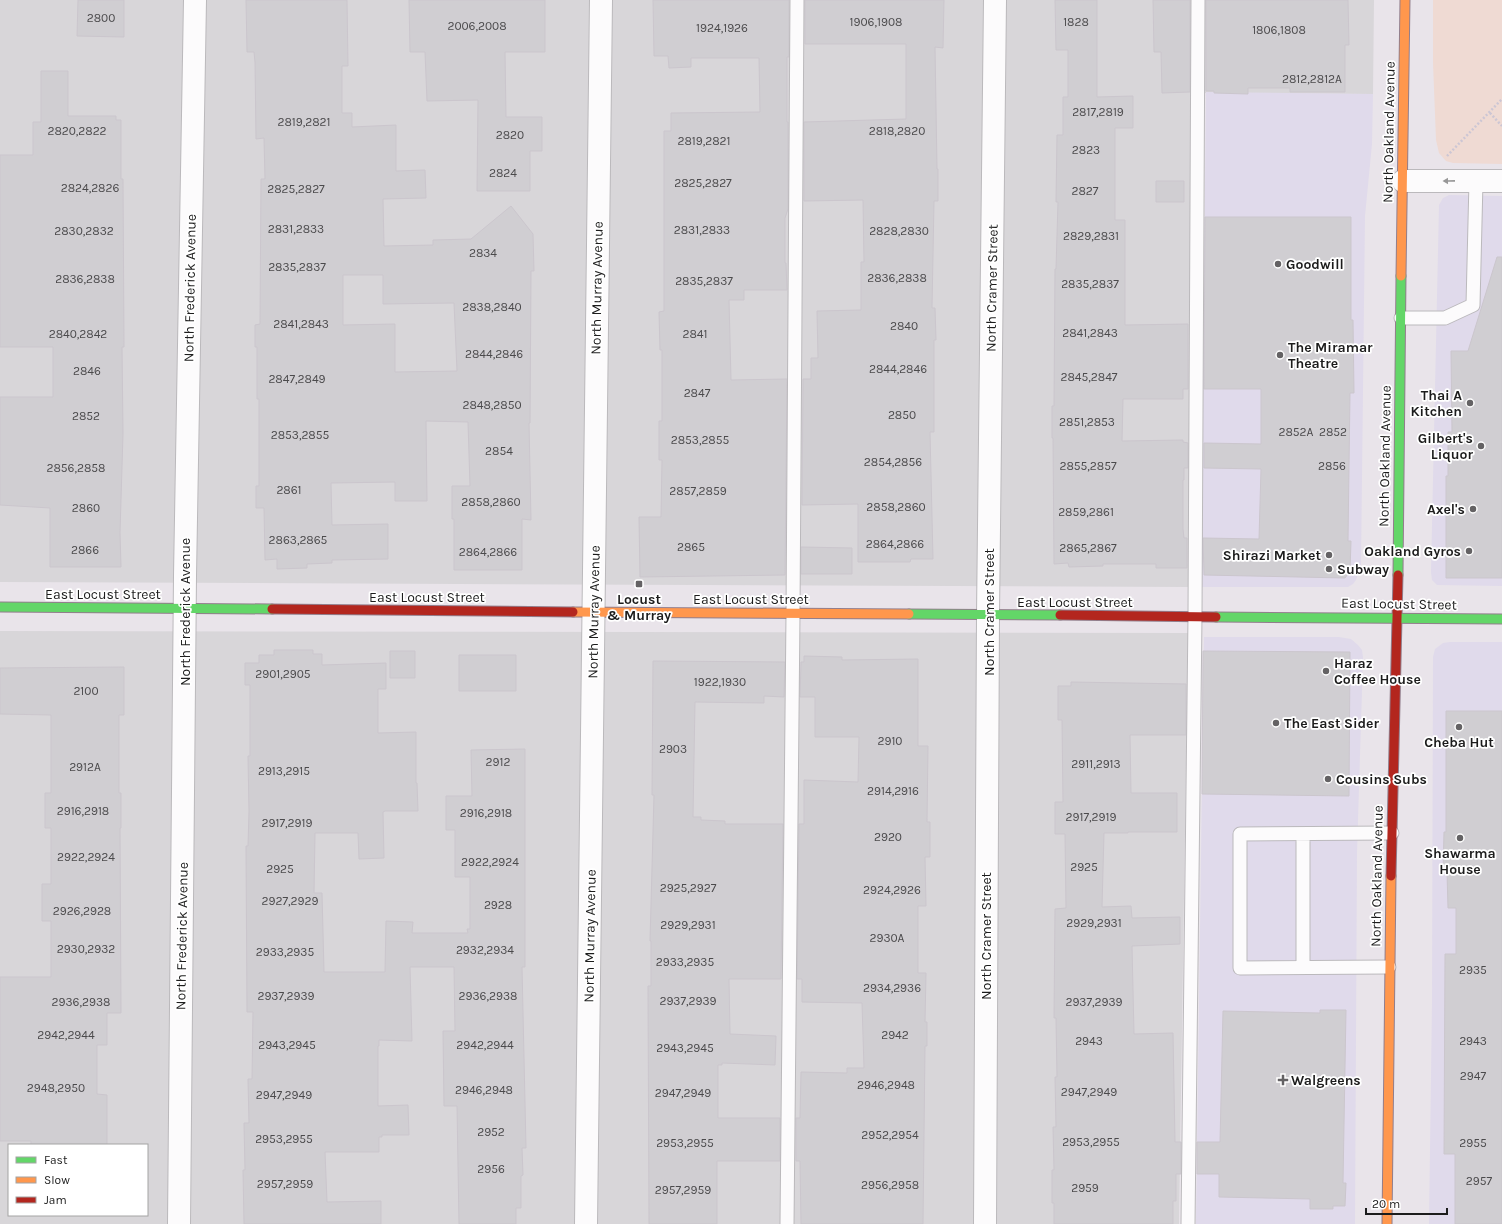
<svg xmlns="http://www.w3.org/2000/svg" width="1502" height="1224" font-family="Karla,sans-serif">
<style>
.residential{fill:#d8d6d9;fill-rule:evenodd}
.commercial{fill:#e0daeb}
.park{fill:#efdad3}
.building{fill:#d0ced2;stroke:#cbc6cd;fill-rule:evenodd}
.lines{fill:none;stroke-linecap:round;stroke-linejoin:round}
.lane-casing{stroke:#bbb9bc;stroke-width:15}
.street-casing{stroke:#bbb9bc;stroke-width:24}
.fast-casing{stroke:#927e8c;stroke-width:11}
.slow-casing{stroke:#927e8c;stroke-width:11}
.jam-casing{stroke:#927e8c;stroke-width:11}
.path{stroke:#ccc6d4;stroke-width:2.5;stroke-dasharray:2 2;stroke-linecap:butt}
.lane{stroke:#fcfbfc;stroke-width:13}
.street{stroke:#fcfbfc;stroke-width:22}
.fast{stroke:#63d668;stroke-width:9}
.slow{stroke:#ff974d;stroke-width:9}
.jam{stroke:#b3261e;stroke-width:9}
.oneway{fill:#979797}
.poi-dot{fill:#646264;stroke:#fff;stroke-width:1.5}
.labels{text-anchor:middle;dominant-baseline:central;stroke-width:3.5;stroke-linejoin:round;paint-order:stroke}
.number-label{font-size:12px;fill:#4b4a4c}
.street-label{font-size:14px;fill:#1c1c1c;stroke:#fff}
.poi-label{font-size:14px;font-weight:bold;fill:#1c1c1c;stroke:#fff;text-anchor:start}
</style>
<rect width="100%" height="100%" fill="#e9e4ea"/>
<path class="residential" d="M 0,0 L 1374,0 L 1373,94 L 1191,93 L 1189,587 L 0,582 Z
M 0,631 L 1188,633 L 1179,1224 L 0,1224 ZM 9,1145 L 147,1145 L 147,1215 L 9,1215 Z"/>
<path class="commercial" d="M 1206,92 L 1373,94 L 1372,144 L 1365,216 L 1361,565 L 1356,580 L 1353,584 L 1348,587 L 1201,587 Z
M 1449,195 L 1502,196 L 1502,586 L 1437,585 L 1432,580 L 1431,572 L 1439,205 L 1443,198 Z
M 1204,637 L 1339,637 L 1351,639 L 1358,645 L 1362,650 L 1363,658 L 1357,853 L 1355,1224 L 1196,1224 Z
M 1450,642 L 1502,642 L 1502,1224 L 1429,1224 L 1432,1002 L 1433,657 L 1435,649 L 1443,643 Z"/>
<path class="park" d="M 1433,0 L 1502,0 L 1502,164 L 1453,163 L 1446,161 L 1439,153 L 1436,140 L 1433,63 Z"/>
<path class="building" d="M 78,0 L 124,0 L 124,37 L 77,36 Z
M 246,0 L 347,0 L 348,66 L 342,66 L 342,113 L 352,113 L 352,127 L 396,125 L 396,171 L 425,170 L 426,198 L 383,199 L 384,246 L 433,245 L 433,240 L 471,239 L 511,206 L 533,234 L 534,271 L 531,271 L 530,423 L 529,423 L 531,520 L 522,519 L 522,570 L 454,570 L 454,519 L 452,519 L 452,486 L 470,486 L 468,422 L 426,421 L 427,501 L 395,501 L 395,482 L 331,483 L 332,525 L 388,524 L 388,559 L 332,560 L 332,563 L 307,564 L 307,568 L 277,569 L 277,559 L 265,560 L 264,508 L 256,508 L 256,486 L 259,486 L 259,399 L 257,399 L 257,347 L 255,347 L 255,325 L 260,324 L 261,179 L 265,179 L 264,138 L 256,139 L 255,62 L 254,52 L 247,52 ZM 343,275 L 383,275 L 383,304 L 454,303 L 457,371 L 395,372 L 395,324 L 343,325 Z
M 409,0 L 545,0 L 545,52 L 505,52 L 506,117 L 542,117 L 542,151 L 530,151 L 530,191 L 477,191 L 478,100 L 427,101 L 425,52 L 410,52 Z
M 653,0 L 789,0 L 789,57 L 787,57 L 787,122 L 788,122 L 788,209 L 785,218 L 785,263 L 786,263 L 787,290 L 744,290 L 744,300 L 729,300 L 731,380 L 787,379 L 785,575 L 640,577 L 639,517 L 661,517 L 662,460 L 659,460 L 659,421 L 662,421 L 662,350 L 660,350 L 659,312 L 664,311 L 664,131 L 671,131 L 671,113 L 760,112 L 759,58 L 691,58 L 691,67 L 669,68 L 668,56 L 654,56 Z
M 805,0 L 944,0 L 943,48 L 935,47 L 937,169 L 938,169 L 938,201 L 934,201 L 932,308 L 935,308 L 936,340 L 934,340 L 934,432 L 930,432 L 933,559 L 911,559 L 910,562 L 858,562 L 858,504 L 802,505 L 803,379 L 811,379 L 811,358 L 818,358 L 817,311 L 861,310 L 861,262 L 864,262 L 863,200 L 804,201 L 804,122 L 906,119 L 906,44 L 805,44 Z
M 1055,0 L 1097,0 L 1097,97 L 1133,96 L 1133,128 L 1115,128 L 1115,220 L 1125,220 L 1125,325 L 1188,324 L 1188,389 L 1183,389 L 1183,399 L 1123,399 L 1122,441 L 1183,440 L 1183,442 L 1188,443 L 1188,468 L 1184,468 L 1184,480 L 1183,480 L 1183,529 L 1184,538 L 1187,538 L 1187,568 L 1156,568 L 1156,564 L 1103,564 L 1103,566 L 1069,567 L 1068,563 L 1054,564 L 1053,438 L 1052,438 L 1052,406 L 1054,406 L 1055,269 L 1056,269 L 1058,202 L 1056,202 L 1057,135 L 1063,135 L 1063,97 L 1068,97 L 1068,50 L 1056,50 Z
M 1153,0 L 1190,0 L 1190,92 L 1162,93 L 1161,52 L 1154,52 Z
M 1206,0 L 1348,0 L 1349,45 L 1345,45 L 1345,92 L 1290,92 L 1290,88 L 1248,88 L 1248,94 L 1214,93 L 1214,91 L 1206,91 Z
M 41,71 L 68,71 L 68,116 L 116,116 L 116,120 L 121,120 L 121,179 L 123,179 L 124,347 L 122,347 L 123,434 L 120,533 L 121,567 L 50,567 L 50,508 L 0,505 L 0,397 L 53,397 L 53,347 L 0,347 L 0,155 L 33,155 L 33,122 L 41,122 Z
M 1156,181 L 1184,181 L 1184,202 L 1156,202 Z
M 1205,217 L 1351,217 L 1351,320 L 1353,320 L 1354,393 L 1350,393 L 1348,541 L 1351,541 L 1350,571 L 1345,578 L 1204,575 L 1203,538 L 1259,539 L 1261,469 L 1204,468 L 1204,443 L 1261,444 L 1261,389 L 1204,389 Z
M 1497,257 L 1502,257 L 1502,578 L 1446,578 L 1446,476 L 1448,476 L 1448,432 L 1452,432 L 1451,351 L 1468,351 Z
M 801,547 L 852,548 L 852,574 L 801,574 Z
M 274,650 L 313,650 L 313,654 L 322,654 L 322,665 L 386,663 L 386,689 L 378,689 L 378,733 L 416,732 L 416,783 L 417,783 L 418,811 L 385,811 L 383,812 L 384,858 L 359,859 L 358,833 L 315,833 L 314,893 L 322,893 L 324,972 L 385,972 L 386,921 L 413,922 L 412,933 L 468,933 L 467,929 L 470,929 L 470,877 L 455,877 L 455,830 L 446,830 L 446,796 L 472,796 L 471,750 L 525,749 L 525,967 L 522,967 L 526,1148 L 522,1148 L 523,1175 L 521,1176 L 521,1208 L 516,1208 L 516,1224 L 459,1224 L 457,1106 L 444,1106 L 443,1031 L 455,1031 L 454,967 L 410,967 L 412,1041 L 379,1040 L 379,1046 L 378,1046 L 378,1106 L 408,1105 L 409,1135 L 382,1135 L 382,1137 L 379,1137 L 379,1152 L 325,1152 L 327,1202 L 381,1201 L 381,1224 L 244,1224 L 243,1170 L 245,1170 L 244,1123 L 249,1123 L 248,1079 L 252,1079 L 253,1012 L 247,1012 L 246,846 L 248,846 L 249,812 L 248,756 L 250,756 L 250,685 L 245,685 L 245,663 L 259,663 L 259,655 L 274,655 Z
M 390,651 L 415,651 L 415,678 L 390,678 Z
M 1203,651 L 1350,652 L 1349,796 L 1202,794 Z
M 459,655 L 516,655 L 516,691 L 459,691 Z
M 804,656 L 842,657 L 842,660 L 918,659 L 918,746 L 928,746 L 927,822 L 930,822 L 930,857 L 925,857 L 926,906 L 918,906 L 918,973 L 926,973 L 925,1022 L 927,1022 L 927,1046 L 925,1046 L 923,1224 L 801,1224 L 800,1161 L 796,1161 L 796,1118 L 800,1118 L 801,1072 L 847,1073 L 847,1068 L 864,1068 L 862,1003 L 802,1002 L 802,979 L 797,979 L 799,824 L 804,824 L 804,780 L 858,782 L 859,737 L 815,737 L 815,697 L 800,697 L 801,662 L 804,662 Z
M 653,661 L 785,662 L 784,697 L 764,696 L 764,703 L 695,702 L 693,817 L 701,817 L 701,820 L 725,821 L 725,824 L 783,824 L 781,979 L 729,979 L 730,1034 L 776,1036 L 775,1065 L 722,1063 L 722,1065 L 718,1065 L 718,1118 L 780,1118 L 780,1161 L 717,1161 L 717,1224 L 649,1224 L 648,986 L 651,986 L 651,941 L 650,941 L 654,795 L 652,795 Z
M 124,667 L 124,715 L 119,715 L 119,793 L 121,793 L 121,828 L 120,828 L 121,1013 L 107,1013 L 107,1045 L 97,1045 L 97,1094 L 107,1095 L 107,1145 L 31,1145 L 31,1141 L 0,1141 L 0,977 L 51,977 L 51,921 L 42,921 L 42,884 L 51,884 L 51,828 L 45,828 L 45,793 L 51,793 L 51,715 L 0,714 L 0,668 Z
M 1071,682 L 1186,684 L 1186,735 L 1130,735 L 1131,793 L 1177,793 L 1177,832 L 1128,832 L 1128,833 L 1104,833 L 1102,907 L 1131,906 L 1132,918 L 1180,917 L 1180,944 L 1132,946 L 1134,1034 L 1173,1033 L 1175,1142 L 1181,1142 L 1181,1174 L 1176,1174 L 1176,1201 L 1173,1201 L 1173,1224 L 1054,1224 L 1054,1203 L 1052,1203 L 1052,1170 L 1054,1170 L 1053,1127 L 1056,1127 L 1055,1077 L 1057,1077 L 1056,1018 L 1054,1018 L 1055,909 L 1066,908 L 1065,834 L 1055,834 L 1055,802 L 1063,802 L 1062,720 L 1058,720 L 1058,686 L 1071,686 Z
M 1446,711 L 1502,711 L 1502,1224 L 1455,1224 L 1455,1154 L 1444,1154 L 1445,954 L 1456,954 L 1456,908 L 1448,908 L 1447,872 L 1443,872 L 1444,832 L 1446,832 Z
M 1320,1010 L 1346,1010 L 1343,1183 L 1346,1183 L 1345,1206 L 1333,1206 L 1333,1209 L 1310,1209 L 1310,1199 L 1219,1197 L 1219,1174 L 1197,1174 L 1197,1142 L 1220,1142 L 1223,1011 L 1320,1013 Z"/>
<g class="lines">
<g class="lane-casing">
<path id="lane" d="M 1401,318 L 1445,318 L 1473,305 L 1476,181
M 1303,834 L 1303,967
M 1389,967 L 1240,968 L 1240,834 L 1392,833
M 787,1224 L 793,614 L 797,0
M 1188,1224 L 1195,616 L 1198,0"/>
</g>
<g class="street-casing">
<path id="street" d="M 1403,181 L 1502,181
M 179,1224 L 185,576 L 195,0
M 586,1224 L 601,0
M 985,1224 L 988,615 L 995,0"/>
</g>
<g class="fast-casing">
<path id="fast" d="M 1398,575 L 1401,276
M 0,607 L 272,609
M 909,614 L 1060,615
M 1216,617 L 1502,619"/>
</g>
<g class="slow-casing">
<path id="slow" d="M 1401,276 L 1405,0
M 573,612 L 909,614
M 1387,1224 L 1391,876"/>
</g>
<g class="jam-casing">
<path id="jam" d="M 272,609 L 573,612
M 1060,615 L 1216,617
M 1391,876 L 1398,575"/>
</g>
<path class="path" d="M 1490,113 L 1502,126
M 1447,156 L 1502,99"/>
<use href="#lane" class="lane"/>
<use href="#street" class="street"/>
<use href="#fast" class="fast"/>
<use href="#slow" class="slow"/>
<use href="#jam" class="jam"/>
</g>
<defs><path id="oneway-solid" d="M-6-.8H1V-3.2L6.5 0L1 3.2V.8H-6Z"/></defs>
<use class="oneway" href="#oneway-solid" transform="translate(1449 181) rotate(179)"/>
<g class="poi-dot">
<circle cx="1278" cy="264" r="4"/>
<circle cx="1280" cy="355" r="4"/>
<circle cx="1470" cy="403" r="4"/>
<circle cx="1481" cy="446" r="4"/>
<circle cx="1473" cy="509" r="4"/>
<circle cx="1469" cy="551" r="4"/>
<circle cx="1329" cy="555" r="4"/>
<circle cx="1329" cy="569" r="4"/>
<rect x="635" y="580" width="8" height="8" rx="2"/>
<circle cx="1326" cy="671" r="4"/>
<circle cx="1276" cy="723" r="4"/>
<circle cx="1459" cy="727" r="4"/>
<circle cx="1328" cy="779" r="4"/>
<circle cx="1460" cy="838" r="4"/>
<path d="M1281 1074h4v4h4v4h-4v4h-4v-4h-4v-4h4z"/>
</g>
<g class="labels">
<g class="number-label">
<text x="101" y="18">2800</text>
<text x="876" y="22">1906,1908</text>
<text x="1076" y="22">1828</text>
<text x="477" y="26">2006,2008</text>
<text x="722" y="28">1924,1926</text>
<text x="1279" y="30">1806,1808</text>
<text x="1312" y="79">2812,2812A</text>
<text x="1098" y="112">2817,2819</text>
<text x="304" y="122">2819,2821</text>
<text x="77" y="131">2820,2822</text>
<text x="897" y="131">2818,2820</text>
<text x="510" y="135">2820</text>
<text x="704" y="141">2819,2821</text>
<text x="1086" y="150">2823</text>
<text x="503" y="173">2824</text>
<text x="703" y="183">2825,2827</text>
<text x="90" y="188">2824,2826</text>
<text x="296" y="189">2825,2827</text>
<text x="1085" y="191">2827</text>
<text x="296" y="229">2831,2833</text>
<text x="702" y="230">2831,2833</text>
<text x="84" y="231">2830,2832</text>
<text x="899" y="231">2828,2830</text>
<text x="1091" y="236">2829,2831</text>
<text x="483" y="253">2834</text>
<text x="297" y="267">2835,2837</text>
<text x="897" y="278">2836,2838</text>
<text x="85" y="279">2836,2838</text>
<text x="704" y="281">2835,2837</text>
<text x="1090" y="284">2835,2837</text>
<text x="492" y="307">2838,2840</text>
<text x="301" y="324">2841,2843</text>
<text x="904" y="326">2840</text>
<text x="1090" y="333">2841,2843</text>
<text x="78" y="334">2840,2842</text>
<text x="695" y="334">2841</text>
<text x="494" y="354">2844,2846</text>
<text x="898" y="369">2844,2846</text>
<text x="87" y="371">2846</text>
<text x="1089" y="377">2845,2847</text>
<text x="297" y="379">2847,2849</text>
<text x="697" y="393">2847</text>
<text x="492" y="405">2848,2850</text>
<text x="902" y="415">2850</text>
<text x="86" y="416">2852</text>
<text x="1087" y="422">2851,2853</text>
<text x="1296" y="432">2852A</text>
<text x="1333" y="432">2852</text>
<text x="300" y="435">2853,2855</text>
<text x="700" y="440">2853,2855</text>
<text x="499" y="451">2854</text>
<text x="893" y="462">2854,2856</text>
<text x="1088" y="466">2855,2857</text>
<text x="1332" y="466">2856</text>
<text x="76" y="468">2856,2858</text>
<text x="289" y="490">2861</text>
<text x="698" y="491">2857,2859</text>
<text x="491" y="502">2858,2860</text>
<text x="896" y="507">2858,2860</text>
<text x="86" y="508">2860</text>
<text x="1086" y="512">2859,2861</text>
<text x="298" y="540">2863,2865</text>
<text x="895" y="544">2864,2866</text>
<text x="691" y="547">2865</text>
<text x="1088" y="548">2865,2867</text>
<text x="85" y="550">2866</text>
<text x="488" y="552">2864,2866</text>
<text x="283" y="674">2901,2905</text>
<text x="720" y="682">1922,1930</text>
<text x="86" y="691">2100</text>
<text x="890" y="741">2910</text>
<text x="673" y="749">2903</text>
<text x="498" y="762">2912</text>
<text x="1096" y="764">2911,2913</text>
<text x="85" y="767">2912A</text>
<text x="284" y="771">2913,2915</text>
<text x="893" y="791">2914,2916</text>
<text x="83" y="811">2916,2918</text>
<text x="486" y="813">2916,2918</text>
<text x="1091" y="817">2917,2919</text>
<text x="287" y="823">2917,2919</text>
<text x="888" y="837">2920</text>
<text x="86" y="857">2922,2924</text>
<text x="490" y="862">2922,2924</text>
<text x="1084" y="867">2925</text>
<text x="280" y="869">2925</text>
<text x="688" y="888">2925,2927</text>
<text x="892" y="890">2924,2926</text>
<text x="290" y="901">2927,2929</text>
<text x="498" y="905">2928</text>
<text x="82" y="911">2926,2928</text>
<text x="1094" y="923">2929,2931</text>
<text x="688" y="925">2929,2931</text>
<text x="887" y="938">2930A</text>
<text x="86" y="949">2930,2932</text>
<text x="485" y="950">2932,2934</text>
<text x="285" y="952">2933,2935</text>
<text x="685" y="962">2933,2935</text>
<text x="1473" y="970">2935</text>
<text x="892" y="988">2934,2936</text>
<text x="286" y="996">2937,2939</text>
<text x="488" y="996">2936,2938</text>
<text x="688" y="1001">2937,2939</text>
<text x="81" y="1002">2936,2938</text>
<text x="1094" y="1002">2937,2939</text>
<text x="66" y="1035">2942,2944</text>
<text x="895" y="1035">2942</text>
<text x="1089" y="1041">2943</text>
<text x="1473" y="1041">2943</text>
<text x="287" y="1045">2943,2945</text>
<text x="485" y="1045">2942,2944</text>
<text x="685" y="1048">2943,2945</text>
<text x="1473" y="1076">2947</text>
<text x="886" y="1085">2946,2948</text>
<text x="56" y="1088">2948,2950</text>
<text x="484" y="1090">2946,2948</text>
<text x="1089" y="1092">2947,2949</text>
<text x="683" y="1093">2947,2949</text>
<text x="284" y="1095">2947,2949</text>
<text x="491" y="1132">2952</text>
<text x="890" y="1135">2952,2954</text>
<text x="284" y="1139">2953,2955</text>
<text x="1091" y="1142">2953,2955</text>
<text x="685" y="1143">2953,2955</text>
<text x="1473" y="1143">2955</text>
<text x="491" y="1169">2956</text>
<text x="1479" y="1181">2957</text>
<text x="285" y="1184">2957,2959</text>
<text x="890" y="1185">2956,2958</text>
<text x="1085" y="1188">2959</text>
<text x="683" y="1190">2957,2959</text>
</g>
<g class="street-label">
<text transform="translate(1389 132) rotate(-89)">North Oakland Avenue</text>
<text transform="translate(190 288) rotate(-89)">North Frederick Avenue</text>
<text transform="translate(597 288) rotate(-89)">North Murray Avenue</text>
<text transform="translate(992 288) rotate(-89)">North Cramer Street</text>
<text transform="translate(1385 456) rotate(-89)">North Oakland Avenue</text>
<text x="103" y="594">East Locust Street</text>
<text x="427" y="597">East Locust Street</text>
<text x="751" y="599">East Locust Street</text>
<text x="1075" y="602">East Locust Street</text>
<text transform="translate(1399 604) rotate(1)">East Locust Street</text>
<text transform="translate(185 612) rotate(-90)">North Frederick Avenue</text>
<text transform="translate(594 612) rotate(-89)">North Murray Avenue</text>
<text transform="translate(989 612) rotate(-90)">North Cramer Street</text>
<text transform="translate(1377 876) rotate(-89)">North Oakland Avenue</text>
<text transform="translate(182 936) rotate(-89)">North Frederick Avenue</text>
<text transform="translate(590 936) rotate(-89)">North Murray Avenue</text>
<text transform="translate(986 936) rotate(-90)">North Cramer Street</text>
</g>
<g class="poi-label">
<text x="1286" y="264">Goodwill</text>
<text x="1288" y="347">The Miramar<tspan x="1288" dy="16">Theatre</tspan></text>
<text x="1462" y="395" text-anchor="end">Thai A<tspan x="1462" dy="16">Kitchen</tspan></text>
<text x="1473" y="438" text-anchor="end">Gilbert's<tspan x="1473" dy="16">Liquor</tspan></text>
<text x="1465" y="509" text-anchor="end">Axel's</text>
<text x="1461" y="551" text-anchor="end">Oakland Gyros</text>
<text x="1321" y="555" text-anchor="end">Shirazi Market</text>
<text x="1337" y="569">Subway</text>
<text x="639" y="599" text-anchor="middle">Locust<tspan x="639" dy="16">&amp; Murray</tspan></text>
<text x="1334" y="663">Haraz<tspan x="1334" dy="16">Coffee House</tspan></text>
<text x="1284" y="723">The East Sider</text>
<text x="1459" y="742" text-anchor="middle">Cheba Hut</text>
<text x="1336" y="779">Cousins Subs</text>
<text x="1460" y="853" text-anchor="middle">Shawarma<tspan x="1460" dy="16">House</tspan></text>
<text x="1291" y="1080">Walgreens</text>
</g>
</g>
<rect x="8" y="1144" width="140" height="72" fill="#ffffff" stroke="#a4a4a4"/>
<rect x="16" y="1157" width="20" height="6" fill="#63d668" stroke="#a4a4a4"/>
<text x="44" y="1164" font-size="12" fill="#1c1c1c">Fast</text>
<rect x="16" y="1177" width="20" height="6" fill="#ff974d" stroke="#a4a4a4"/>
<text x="44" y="1184" font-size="12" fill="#1c1c1c">Slow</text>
<rect x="16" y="1197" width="20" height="6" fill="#b3261e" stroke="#a4a4a4"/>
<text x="44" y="1204" font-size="12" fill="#1c1c1c">Jam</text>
<path d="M1366 1208v6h81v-6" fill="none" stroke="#1c1c1c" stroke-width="2"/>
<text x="1372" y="1208" font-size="12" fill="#1c1c1c" stroke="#ffffff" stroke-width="3" paint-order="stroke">20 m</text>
</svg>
